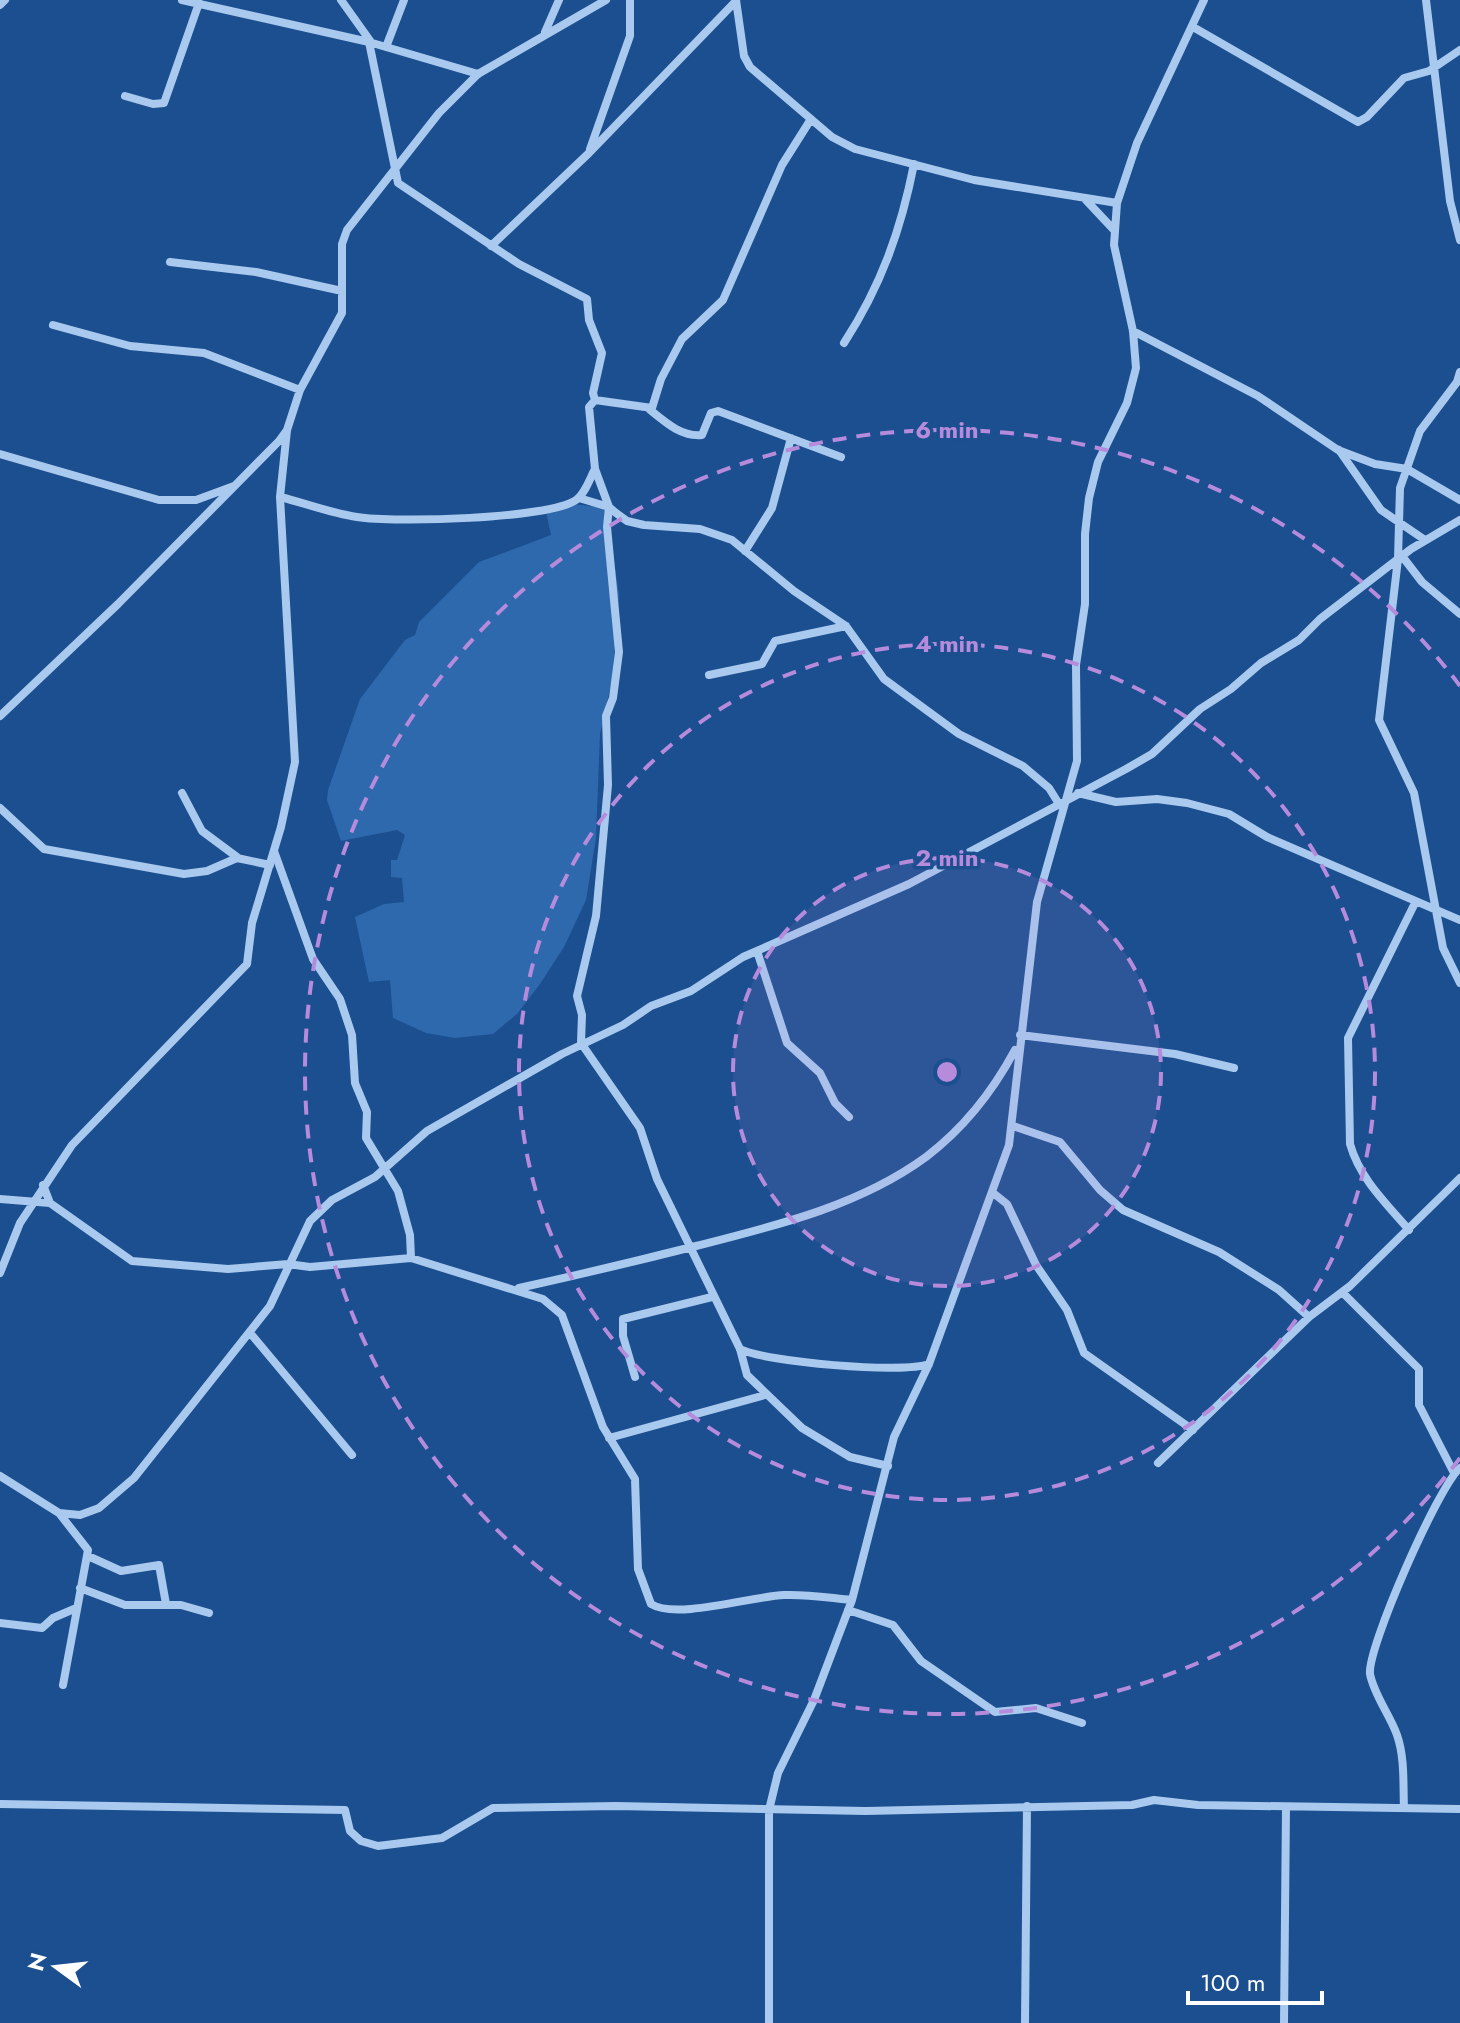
<svg xmlns="http://www.w3.org/2000/svg" width="1460" height="2023" font-family="Jost,sans-serif">
<style>
.green{fill:#2e69ad}
.lines{fill:none;stroke-linecap:round;stroke-linejoin:round}
.minor{stroke:#a9c9ee;stroke-width:8}
.ring{fill:none;stroke:#b68bdc;stroke-width:4;stroke-dasharray:14 10}
.centre{fill:#b68bdc;stroke:#1b4f8f;stroke-width:4}
.ring-label{font-size:24px;text-anchor:middle;font-weight:bold;fill:#b68bdc;stroke:#1b4f8f;stroke-width:7;stroke-linejoin:round;paint-order:stroke}
</style>
<rect width="100%" height="100%" fill="#1b4f8f"/>
<path class="green" d="M 573,504 L 606,508 L 619,594 L 612,680 L 600,734 L 596,838 L 586,900 L 564,947 L 540,984 L 517,1014 L 493,1034 L 455,1038 L 426,1033 L 393,1018 L 390,980 L 369,982 L 355,917 L 384,904 L 404,902 L 402,878 L 391,877 L 391,860 L 397,860 L 405,835 L 397,830 L 341,841 L 327,800 L 328,790 L 360,699 L 405,640 L 415,635 L 419,622 L 479,562 L 551,535 L 546,512 Z"/>
<g class="lines">
<path class="minor" d="M 182,0 L 369,42 L 478,74
M 341,0 L 371,42
M 736,0 L 744,56 L 750,67 L 832,137 L 855,149 L 974,180 L 1117,203
M 1426,0 L 1450,201 L 1460,240
M 0,5 L 5,0
M 1193,27 L 1358,122 L 1367,117 L 1404,78 L 1429,71 L 1460,50
M 545,32 L 559,0
M 369,42 L 398,183 L 519,264 L 587,299 L 589,320 L 602,353 L 593,393 L 595,400 L 589,407 L 595,469 L 609,507 L 616,513 L 627,521 L 644,525 L 700,529 L 732,540 L 794,591 L 846,626 L 884,679 L 959,734 L 1023,766 L 1049,788 L 1059,804
M 386,47 L 404,0
M 125,96 L 153,104 L 164,103 L 199,3
M 590,149 L 630,36 L 630,0
M 1084,198 L 1114,230
M 491,246 L 589,153 L 736,1
M 170,262 L 256,272 L 342,291
M 53,325 L 130,346 L 204,353 L 300,390
M 1133,331 L 1258,396 L 1338,450 L 1375,464 L 1407,469 L 1460,500
M 844,343 C 881,286 901,230 914,164
M 1460,372 L 1457,382 L 1420,431 L 1400,488 L 1398,559 L 1379,720 L 1414,793 L 1443,948 L 1460,983
M 595,400 L 652,408 L 661,379 L 682,339 L 723,300 L 782,165 L 811,119
M 649,409 C 665,422 681,437 702,435 L 711,413 L 718,411 L 841,457
M 1339,450 L 1381,510 L 1425,540
M 0,454 L 159,500 L 196,500 L 234,486
M 280,497 C 305,503 331,513 357,517 C 393,523 548,519 576,500 C 585,494 590,478 595,469
M 579,498 L 609,507 L 607,527 L 619,652 L 613,698 L 606,716 L 608,785 L 596,916 L 577,996 L 582,1015 L 581,1043 L 640,1128 L 657,1179 L 740,1349 L 747,1375 L 802,1428 L 850,1457 L 888,1466
M 745,551 L 772,508 L 791,438
M 1402,556 L 1422,582 L 1460,614
M 709,675 L 762,664 L 775,641 L 846,626
M 0,716 L 118,604 L 279,441 L 287,430 L 300,390 L 342,313 L 342,244 L 347,230 L 439,113 L 478,74 L 606,0
M 182,793 L 202,831 L 237,857
M 1078,793 L 1116,802 L 1157,799 L 1187,803 L 1229,814 L 1267,837 L 1460,920
M 0,808 L 44,849 L 184,874 L 207,871 L 237,858 L 270,865
M 274,851 L 313,959 L 340,999 L 352,1035 L 355,1083 L 367,1112 L 366,1138 L 398,1191 L 410,1235 L 411,1258
M 757,951 L 787,1043 L 820,1073 L 835,1103 L 849,1117
M 1020,1035 L 1175,1054 L 1234,1068
M 1013,1126 L 1060,1142 L 1100,1190 L 1123,1210 L 1219,1252 L 1279,1290 L 1309,1317
M 43,1185 L 50,1203 L 132,1261 L 228,1269 L 288,1264 L 310,1267 L 411,1258 L 543,1299 L 562,1315 L 603,1427 L 635,1479 L 638,1569 L 651,1604 C 676,1620 754,1596 784,1595 C 807,1594 830,1598 852,1600
M 992,1192 L 1007,1204 L 1036,1265 L 1067,1310 L 1084,1353 L 1193,1430
M 0,1199 L 50,1203
M 1409,1230 C 1386,1203 1360,1179 1350,1144 L 1348,1038 L 1415,903
M 0,1273 L 20,1223 L 72,1145 L 247,964 L 252,923 L 281,827 L 295,762 L 280,497 L 287,430
M 519,1288 C 578,1275 637,1261 696,1246 C 775,1226 859,1206 926,1157 C 963,1129 993,1091 1015,1050
M 1342,1292 L 1419,1369 L 1419,1405 L 1454,1473
M 251,1334 L 352,1455
M 740,1349 C 765,1362 903,1374 929,1364
M 635,1377 L 623,1336 L 623,1319 L 712,1297
M 609,1438 L 765,1395
M 1158,1463 L 1309,1317 L 1350,1286 L 1460,1178
M 0,1476 L 59,1513 L 88,1550 L 63,1685
M 59,1513 L 80,1515 L 99,1508 L 134,1478 L 270,1306 L 310,1221 L 332,1200 L 375,1177 L 427,1131 L 562,1054 L 623,1025 L 651,1006 L 691,991 L 743,957 L 909,884 L 1126,769 L 1152,754 L 1200,709 L 1231,689 L 1261,663 L 1299,640 L 1320,619 L 1411,549 L 1460,520
M 88,1556 L 121,1571 L 159,1565 L 166,1604
M 80,1588 L 125,1605 L 181,1605 L 209,1613
M 848,1610 L 893,1625 L 921,1661 L 995,1712 L 1036,1708 L 1082,1723
M 0,1623 L 42,1628 L 53,1618 L 74,1609
M 0,1804 L 345,1810 L 350,1831 L 361,1841 L 378,1846 L 442,1838 L 493,1808 L 616,1806 L 866,1811 L 1132,1805 L 1154,1800 L 1198,1805 L 1460,1809
M 1404,1808 C 1403,1784 1405,1758 1397,1735 C 1390,1715 1374,1695 1370,1674 C 1367,1648 1439,1485 1460,1468
M 769,2023 L 769,1810 L 778,1773 L 814,1700 L 852,1600 L 894,1437 L 929,1364 L 1009,1145 L 1037,902 L 1077,761 L 1076,665 L 1085,604 L 1085,534 L 1089,498 L 1098,462 L 1127,403 L 1136,368 L 1133,331 L 1114,245 L 1117,203 L 1137,143 L 1204,0
M 1025,2023 L 1027,1806
M 1284,2023 L 1286,1807"/>
</g>
<circle cx="947" cy="1072" r="214" fill="#b68bdc" fill-opacity=".12"/>
<g class="ring">
<circle cx="947" cy="1072" r="214"/>
<circle cx="947" cy="1072" r="428"/>
<path d="M1460 1458A642 642 0 1 1 1460 686"/>
</g>
<circle cx="947" cy="1072" r="12" class="centre"/>
<g class="ring-label">
<text x="947" y="438">6 min</text>
<text x="947" y="652">4 min</text>
<text x="947" y="866">2 min</text>
</g>
<g transform="translate(56 1967) rotate(285)" stroke="#1b4f8f" stroke-width="6" paint-order="stroke">
<path d="M0-6L14 30L0 20L-14 30Z" fill="#ffffff"/>
<text y="-12" font-size="22" font-weight="bold" text-anchor="middle" fill="#ffffff">N</text>
</g>
<path d="M1188 1991v12h134v-12" fill="none" stroke="#ffffff" stroke-width="4"/>
<text x="1200" y="1991" font-size="24" fill="#ffffff" stroke="#1b4f8f" stroke-width="6" paint-order="stroke">100 m</text>
</svg>
